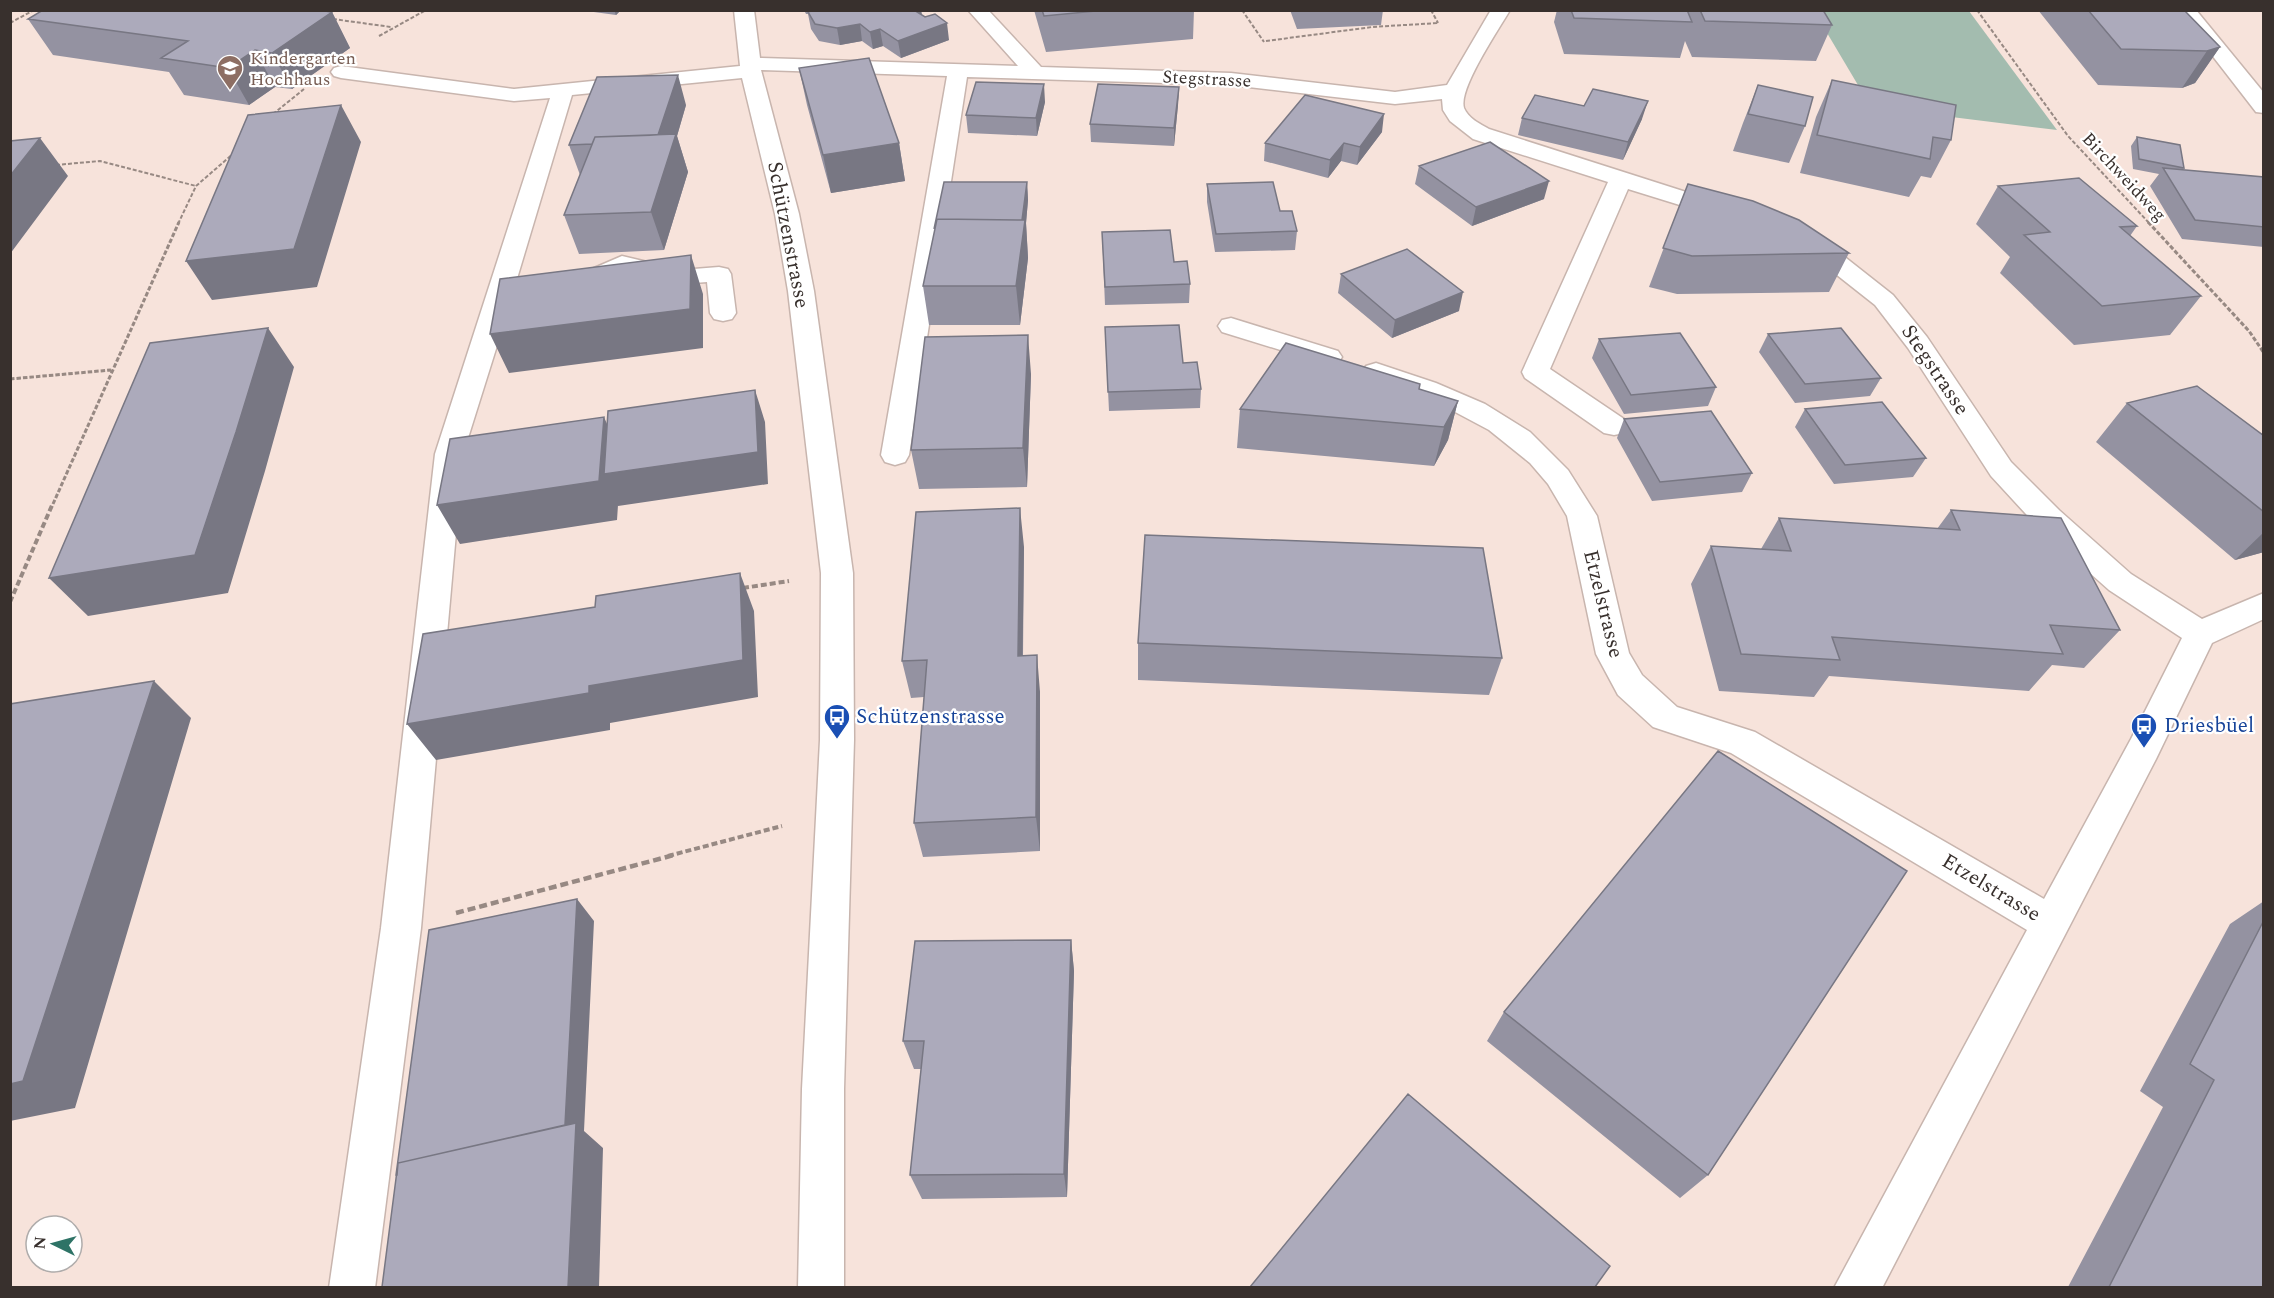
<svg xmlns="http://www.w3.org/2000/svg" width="2274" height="1298" font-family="Spectral,serif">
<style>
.green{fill:#a3bcaf}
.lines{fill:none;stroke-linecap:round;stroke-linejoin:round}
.minor-casing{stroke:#c8b5ae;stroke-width:3}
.path-far3{stroke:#978983;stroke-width:2;stroke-dasharray:4 2;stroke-linecap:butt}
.path-far2{stroke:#978983;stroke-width:3;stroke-dasharray:4.5 2;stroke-linecap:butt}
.path-far1{stroke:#978983;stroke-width:4;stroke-dasharray:6 3;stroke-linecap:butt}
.path{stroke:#978983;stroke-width:4.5;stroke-dasharray:8 4;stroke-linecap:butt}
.minor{fill:#fff;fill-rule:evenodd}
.wall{fill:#9492a1}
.shaded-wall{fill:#787783}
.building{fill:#acaabb;stroke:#787783;stroke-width:1.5}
.labels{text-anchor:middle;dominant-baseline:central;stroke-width:4.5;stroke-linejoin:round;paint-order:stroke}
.far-education-label{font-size:18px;fill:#785e54;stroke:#fff;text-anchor:start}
.far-street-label{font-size:18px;fill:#38302d;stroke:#fff}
.street-label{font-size:21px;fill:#38302d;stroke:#fff}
.transit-label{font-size:21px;fill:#164399;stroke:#fff;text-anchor:start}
</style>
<rect width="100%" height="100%" fill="#f7e3db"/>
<path class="green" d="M 1814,11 L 1969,11 L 2057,130 L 1871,107 Z"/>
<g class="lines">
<g class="minor-casing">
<path id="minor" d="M 734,10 L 754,10 L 760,58 L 1018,66 L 968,10 L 988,10 L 1041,67 L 1231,73 L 1395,92 L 1447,85 L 1491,10 L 1510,10 C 1499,29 1458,89 1464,108 C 1468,118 1480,124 1489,129 L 1733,207 L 1737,212 L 1733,217 L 1725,219 L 1628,189 L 1550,369 L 1624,419 L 1628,426 L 1624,433 L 1614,435 L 1604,433 L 1525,378 L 1522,372 L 1608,182 L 1473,139 L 1450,121 L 1443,110 L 1442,99 L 1395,104 L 1231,85 L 967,77 L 909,455 L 905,462 L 895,465 L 885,462 L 881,455 L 947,76 L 761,70 L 799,214 L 814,291 L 853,573 L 854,740 L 844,1089 L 844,1288 L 798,1288 L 802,1089 L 820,740 L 821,573 L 788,291 L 775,214 L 742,78 L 572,95 L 516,282 L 532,284 L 536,289 L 532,294 L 512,298 L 463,454 L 421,928 L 375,1288 L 329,1288 L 381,928 L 435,454 L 550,98 L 514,101 L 341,78 L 334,76 L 331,72 L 334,68 L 341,66 L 514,89 L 740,66 Z
M 2177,10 L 2196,10 L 2264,93 L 2264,113 L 2256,112 Z
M 1803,236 L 1841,254 L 1893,295 L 1927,337 L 2011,462 L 2059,510 L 2131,574 L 2202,619 L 2264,593 L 2264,619 L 2212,643 L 2156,759 L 1882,1288 L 1834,1288 L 2027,930 L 1731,753 L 1653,727 L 1618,695 L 1596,654 L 1567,516 L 1548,484 L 1530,463 L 1489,430 L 1442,405 L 1366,378 L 1363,372 L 1366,366 L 1376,363 L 1436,383 L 1485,404 L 1530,432 L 1568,470 L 1597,516 L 1629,653 L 1642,675 L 1677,707 L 1755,732 L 2044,899 L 2131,739 L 2182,638 L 2109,590 L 2037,526 L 1991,476 L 1908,348 L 1875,305 L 1823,264 L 1794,248 L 1791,243 L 1794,238 Z
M 622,256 L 681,270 L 719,267 L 728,269 L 731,274 L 736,313 L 732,319 L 723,321 L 714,319 L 710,313 L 707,282 L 681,284 L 625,271 L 589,288 L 580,291 L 571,288 L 567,283 L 571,278 Z
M 1231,318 L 1338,351 L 1342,357 L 1338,363 L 1329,365 L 1222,332 L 1218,326 L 1222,320 Z"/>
</g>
<path class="path-far3" d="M 1242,10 L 1264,42
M 1431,10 L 1438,23
M 1977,10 L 2068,136 L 2150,224
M 333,19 L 391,27
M 10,23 L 34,10
M 379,36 L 426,10
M 1266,41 L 1372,27 L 1438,23
M 273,114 L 304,89
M 56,165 L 100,161 L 196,186
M 178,224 L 196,186 L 234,153"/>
<path class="path-far2" d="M 2148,222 L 2249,331 L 2264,353
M 10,379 L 111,370
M 53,504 L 179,222"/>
<path class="path-far1" d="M 743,588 L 789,581
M 10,602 L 53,503
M 668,856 L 782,826"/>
<path class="path" d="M 456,913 L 674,855"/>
<use href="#minor" class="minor"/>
</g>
<path class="wall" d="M 579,10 L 621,10 L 616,15 Z
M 804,10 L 921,10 L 922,15 L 949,40 L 901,58 L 883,46 L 873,49 L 862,41 L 840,45 L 819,41 L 811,29 L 808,14 L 806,14 Z
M 1034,10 L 1194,10 L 1193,39 L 1046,52 Z
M 1290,10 L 1383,10 L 1381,25 L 1297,29 Z
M 1557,10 L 1823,10 L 1832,25 L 1816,61 L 1692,57 L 1685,41 L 1680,58 L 1564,54 L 1554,22 Z
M 2038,10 L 2184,10 L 2220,47 L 2195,83 L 2182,88 L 2098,85 Z
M 332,12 L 350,48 L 292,89 L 275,87 L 249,105 L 184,95 L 169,72 L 53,55 L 28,19 Z
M 799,68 L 899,143 L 905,181 L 831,193 L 807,105 Z
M 1832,80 L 1951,140 L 1931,178 L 1921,176 L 1909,197 L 1800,173 L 1816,117 Z
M 1758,85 L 1805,126 L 1789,163 L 1733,151 L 1743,123 Z
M 1179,87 L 1178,105 L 1174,146 L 1091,142 L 1090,124 Z
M 1045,102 L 1037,136 L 968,133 L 966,115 Z
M 686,105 L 677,136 L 688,172 L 664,250 L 579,254 L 564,215 L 580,175 L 569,145 Z
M 1522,118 L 1642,119 L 1623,160 L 1518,135 Z
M 1382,132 L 1357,165 L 1341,161 L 1328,178 L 1264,161 L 1265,143 Z
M 2137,137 L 2184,168 L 2183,170 L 2264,177 L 2264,247 L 2182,239 L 2150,186 L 2159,174 L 2133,169 L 2131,146 Z
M 1419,166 L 1544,199 L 1472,226 L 1415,184 Z
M 1027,182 L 1028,200 L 1026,223 L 1028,258 L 1020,325 L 929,325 L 923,286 Z
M 1207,184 L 1280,211 L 1297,231 L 1295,250 L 1215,252 L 1207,202 Z
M 1688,184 L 1849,253 L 1829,292 L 1677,294 L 1649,287 Z
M 1998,186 L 2137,226 L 2130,236 L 2201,296 L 2170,335 L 2074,345 L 2000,273 L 2010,257 L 1976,224 Z
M 1102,232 L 1174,262 L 1190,284 L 1189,303 L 1105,305 Z
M 1341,274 L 1459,311 L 1392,338 L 1338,293 Z
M 1105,327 L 1183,363 L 1201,389 L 1200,408 L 1109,411 Z
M 1768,334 L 1881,378 L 1870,396 L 1795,403 L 1759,352 Z
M 1599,339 L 1716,387 L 1708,406 L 1624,414 L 1592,358 Z
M 1031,374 L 1027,487 L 919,489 L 911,450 Z
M 1419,389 L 1458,401 L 1448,440 L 1434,466 L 1237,448 L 1240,409 Z
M 2127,403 L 2264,436 L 2264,552 L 2235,560 L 2096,442 Z
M 1805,409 L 1926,458 L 1913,477 L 1834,484 L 1795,427 Z
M 1624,419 L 1752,473 L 1742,492 L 1652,501 L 1617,438 Z
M 1951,510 L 2120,630 L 2084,668 L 2052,665 L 2029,691 L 1829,676 L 1814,697 L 1719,691 L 1691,584 L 1711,546 L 1761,549 L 1779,518 L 1937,529 Z
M 1024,547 L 1023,656 L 1040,692 L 1040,851 L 923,857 L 914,823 L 924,697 L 911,698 L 902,661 Z
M 1138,643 L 1502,658 L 1489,695 L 1138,680 Z
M 2264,901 L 2264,1287 L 2068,1287 L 2163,1107 L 2140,1091 L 2230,924 Z
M 1071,940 L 1074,971 L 1067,1197 L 922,1199 L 910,1175 L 921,1069 L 914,1069 L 903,1041 Z
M 1504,1012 L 1708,1175 L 1680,1198 L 1487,1041 Z"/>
<path class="shaded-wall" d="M 614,10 L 621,10 L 616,15 Z
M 911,10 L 921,10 L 923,24 Z
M 332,12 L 350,48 L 292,89 L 272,53 Z
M 947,23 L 949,40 L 901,58 L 898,41 Z
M 860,24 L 862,41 L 840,45 L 837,28 Z
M 880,29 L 883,46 L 873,49 L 870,32 Z
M 2220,47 L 2195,83 L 2182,88 L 2207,51 Z
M 255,50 L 275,87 L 249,105 L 228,68 Z
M 678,75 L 686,105 L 677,136 L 688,172 L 664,250 L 651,212 L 655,141 Z
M 1044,84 L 1045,102 L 1037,136 L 1036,118 Z
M 1179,87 L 1178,105 L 1174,146 L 1174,128 Z
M 1648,101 L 1642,119 L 1623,160 L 1628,142 Z
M 341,105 L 361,142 L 317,287 L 212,300 L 186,261 Z
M 1384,114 L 1382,132 L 1357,165 L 1360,147 Z
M 40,138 L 68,176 L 10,254 L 10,176 Z
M 899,143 L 905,181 L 831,193 L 823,155 Z
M 1344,143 L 1341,161 L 1328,178 L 1330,160 Z
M 1549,181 L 1544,199 L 1472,226 L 1476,207 Z
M 1027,182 L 1028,200 L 1026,223 L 1028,258 L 1020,325 L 1016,286 L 1021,230 Z
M 691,255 L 703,294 L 703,348 L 509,373 L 490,334 Z
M 1463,292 L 1459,311 L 1392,338 L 1395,320 Z
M 268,328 L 294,367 L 265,471 L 228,593 L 88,616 L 49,578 Z
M 1028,335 L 1031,374 L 1027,487 L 1023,448 Z
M 755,390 L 765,422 L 768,484 L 618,506 L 618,505 L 617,520 L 460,544 L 437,505 L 604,417 L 621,456 Z
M 1458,401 L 1448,440 L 1434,466 L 1444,427 Z
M 1020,508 L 1024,547 L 1022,693 L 1018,656 Z
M 2264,532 L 2264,552 L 2235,560 Z
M 740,573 L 754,611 L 758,697 L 610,723 L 610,730 L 436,760 L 407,724 L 589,686 Z
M 1037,655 L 1040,692 L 1040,851 L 1036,817 Z
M 154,681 L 191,718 L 75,1108 L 10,1121 L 10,1084 Z
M 577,899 L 594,921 L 584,1131 L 603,1148 L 599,1287 L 568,1287 L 420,1190 Z
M 1071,940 L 1074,971 L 1067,1197 L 1064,1174 Z"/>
<path class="building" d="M 43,10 L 317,10 L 332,12 L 272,53 L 255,50 L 228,68 L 161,58 L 188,41 L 28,19 Z
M 814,10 L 914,10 L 925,17 L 935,14 L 947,23 L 898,41 L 880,29 L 870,32 L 860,24 L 837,28 L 815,24 L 808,12 Z
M 1042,10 L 1106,10 L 1044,16 Z
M 1571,10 L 1687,10 L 1692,22 L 1574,18 Z
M 1700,10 L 1823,10 L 1832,25 L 1705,21 Z
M 2088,10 L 2184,10 L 2220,47 L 2207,51 L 2121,49 Z
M 869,58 L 899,143 L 823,155 L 799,68 Z
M 678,75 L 658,135 L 595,137 L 592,144 L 569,145 L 597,77 Z
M 1832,80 L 1956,105 L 1951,140 L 1933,137 L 1930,159 L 1817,135 Z
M 976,82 L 1044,84 L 1036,118 L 966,115 Z
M 1098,84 L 1179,87 L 1174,128 L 1090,124 Z
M 1758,85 L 1813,97 L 1805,126 L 1748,114 Z
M 1593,89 L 1648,101 L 1628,142 L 1522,118 L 1535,95 L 1584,106 Z
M 1305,95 L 1384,114 L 1360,147 L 1344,143 L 1330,160 L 1265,143 Z
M 341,105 L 294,249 L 186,261 L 248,115 Z
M 676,134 L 651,212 L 564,215 L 595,137 Z
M 2137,137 L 2180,145 L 2184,168 L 2139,159 Z
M 40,138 L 10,176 L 10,141 Z
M 1490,142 L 1549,181 L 1476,207 L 1419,166 Z
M 2163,168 L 2264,177 L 2264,227 L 2195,220 Z
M 2079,178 L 2137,226 L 2120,227 L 2201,296 L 2102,306 L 2024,235 L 2050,232 L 1998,186 Z
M 944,182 L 1027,182 L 1022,220 L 937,219 L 934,229 Z
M 1273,182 L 1280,211 L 1292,211 L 1297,231 L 1216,234 L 1207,184 Z
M 1688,184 L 1753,201 L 1799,220 L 1849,253 L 1692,256 L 1663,248 Z
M 937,219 L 1025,220 L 1016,286 L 923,286 Z
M 1170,230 L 1174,262 L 1187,261 L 1190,284 L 1105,287 L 1102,232 Z
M 1407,249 L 1463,292 L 1395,320 L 1341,274 Z
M 691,255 L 690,309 L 490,334 L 500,279 Z
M 1179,325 L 1183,363 L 1197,362 L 1201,389 L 1108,392 L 1105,327 Z
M 268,328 L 236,432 L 195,555 L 49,578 L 150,343 Z
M 1841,328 L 1881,378 L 1805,384 L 1768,334 Z
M 1680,333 L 1716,387 L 1631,395 L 1599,339 Z
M 1028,335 L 1023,448 L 911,450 L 925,337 Z
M 1286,343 L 1420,384 L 1419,389 L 1458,401 L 1444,427 L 1240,409 Z
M 2197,386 L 2264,436 L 2264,512 L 2127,403 Z
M 755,390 L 758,452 L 604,474 L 608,411 Z
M 1882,402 L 1926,458 L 1845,465 L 1805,409 Z
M 1711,411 L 1752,473 L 1660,482 L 1624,419 Z
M 604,417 L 599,481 L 437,505 L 450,439 Z
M 1020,508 L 1018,656 L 1037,655 L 1036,817 L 914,823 L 927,660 L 902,661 L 916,512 Z
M 1951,510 L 2061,518 L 2120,630 L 2050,625 L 2063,654 L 1832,637 L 1840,660 L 1741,654 L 1711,546 L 1791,551 L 1779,518 L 1960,530 Z
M 1145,535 L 1483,548 L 1502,658 L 1138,643 Z
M 740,573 L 743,660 L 589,686 L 589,693 L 407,724 L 423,634 L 595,607 L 596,596 Z
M 154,681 L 23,1081 L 10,1084 L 10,704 Z
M 1718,751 L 1907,871 L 1708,1175 L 1504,1012 Z
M 577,899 L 565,1125 L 398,1163 L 397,1175 L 396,1175 L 429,930 Z
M 2264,920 L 2264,1287 L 2109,1287 L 2214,1080 L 2190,1064 Z
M 1071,940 L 1064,1174 L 910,1175 L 924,1041 L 903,1041 L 915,941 Z
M 1408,1094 L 1610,1266 L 1595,1287 L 1250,1287 Z
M 576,1123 L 568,1287 L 382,1287 L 398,1163 Z"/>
<defs>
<g id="school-pin" transform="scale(1.35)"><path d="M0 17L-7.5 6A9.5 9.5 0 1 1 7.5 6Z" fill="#8d6e63" stroke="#fff"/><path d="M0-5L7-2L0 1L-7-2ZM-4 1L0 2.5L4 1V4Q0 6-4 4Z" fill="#fff"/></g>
<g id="bus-pin" transform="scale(1.35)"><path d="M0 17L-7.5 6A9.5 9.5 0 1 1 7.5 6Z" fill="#1a4fb4" stroke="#fff"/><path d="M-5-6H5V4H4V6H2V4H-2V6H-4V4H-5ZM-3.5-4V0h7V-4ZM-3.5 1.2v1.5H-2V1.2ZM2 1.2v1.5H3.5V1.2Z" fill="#fff"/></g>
</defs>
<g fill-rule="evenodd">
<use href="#school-pin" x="230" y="68"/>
<use href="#bus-pin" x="837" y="717"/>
<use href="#bus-pin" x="2144" y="726"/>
</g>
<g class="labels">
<g class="far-education-label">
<text x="250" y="58">Kindergarten<tspan x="250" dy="21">Hochhaus</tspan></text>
</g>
<g class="far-street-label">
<text transform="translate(1207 79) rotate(3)">Stegstrasse</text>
<text transform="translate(2124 177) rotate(47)">Birchweidweg</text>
</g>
<g class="street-label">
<text transform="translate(788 235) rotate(79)">Schützenstrasse</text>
<text transform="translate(1935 370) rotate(56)">Stegstrasse</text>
<text transform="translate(1603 604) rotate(76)">Etzelstrasse</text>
<text transform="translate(1991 888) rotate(31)">Etzelstrasse</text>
</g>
<g class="transit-label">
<text x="856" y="717">Schützenstrasse</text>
<text x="2164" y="726">Driesbüel</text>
</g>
</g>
<rect width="2274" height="1298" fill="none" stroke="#38302d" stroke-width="24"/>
<g transform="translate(54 1244) rotate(275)"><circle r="28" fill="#ffffff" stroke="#afacab" stroke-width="1.5"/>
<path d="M0-4.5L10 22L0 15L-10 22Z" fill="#2e7366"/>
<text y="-9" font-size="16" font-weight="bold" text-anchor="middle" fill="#38302d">N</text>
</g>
</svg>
